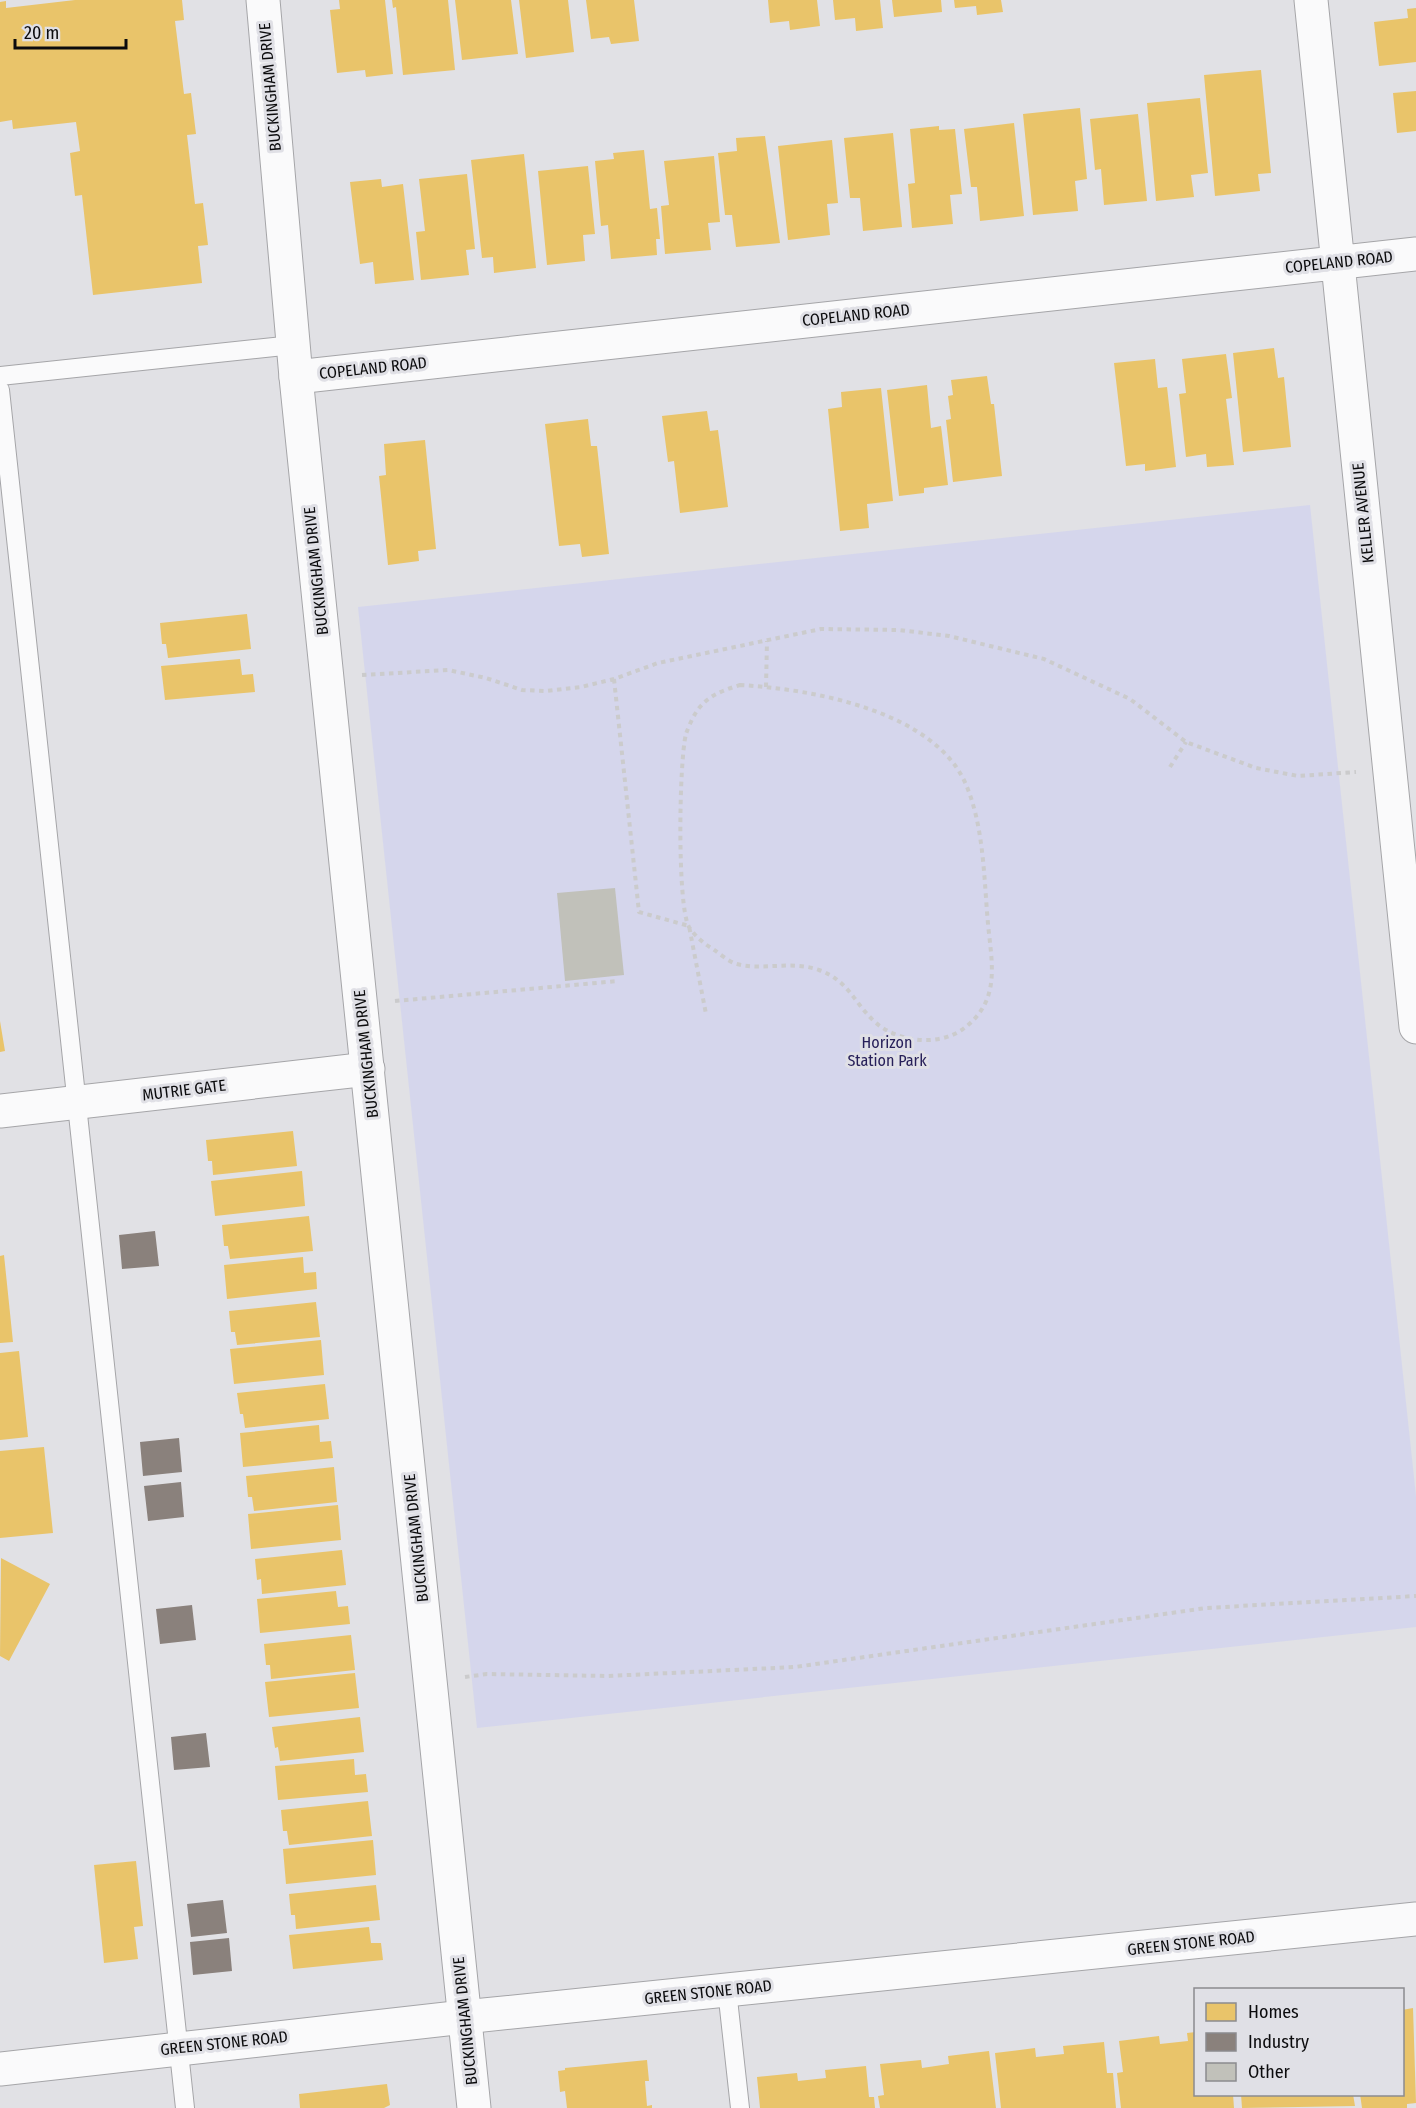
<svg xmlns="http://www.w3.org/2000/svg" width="1416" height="2108" font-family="'Fira Sans Condensed',sans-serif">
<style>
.green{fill:#d5d6ec}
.homes{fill:#e9c46a}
.industry{fill:#8a817c}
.building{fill:#c1c1ba}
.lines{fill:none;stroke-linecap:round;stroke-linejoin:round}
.lane-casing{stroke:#a5a5a8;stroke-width:20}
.street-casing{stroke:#a5a5a8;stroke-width:35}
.secondary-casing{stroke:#a5a5a8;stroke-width:35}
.path{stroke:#cbcbcc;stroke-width:4;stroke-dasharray:4.5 4.5;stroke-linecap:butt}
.lane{stroke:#fafafb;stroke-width:18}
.street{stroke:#fafafb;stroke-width:33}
.secondary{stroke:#fafafb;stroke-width:33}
.labels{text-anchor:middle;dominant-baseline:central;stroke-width:6;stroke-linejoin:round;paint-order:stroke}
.street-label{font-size:16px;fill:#0b0b0d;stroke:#e0e0e6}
.park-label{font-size:16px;fill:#272059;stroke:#e0e0e6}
</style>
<rect width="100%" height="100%" fill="#e1e1e5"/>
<path class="green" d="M 1310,505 L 1416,1496 L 1416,1627 L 477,1728 L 358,607 Z"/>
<path class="homes" d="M 75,0 L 182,0 L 184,20 L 175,21 L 184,94 L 191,93 L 196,134 L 187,135 L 195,204 L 203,203 L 208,245 L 198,246 L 202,283 L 93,295 L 82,195 L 75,196 L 70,153 L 80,151 L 76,122 L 13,129 L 12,120 L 0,122 L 0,2 L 6,1 L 6,8 Z
M 339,0 L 385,0 L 393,74 L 366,77 L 365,70 L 337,73 L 330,10 L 340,9 Z
M 392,0 L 448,0 L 455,70 L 403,75 L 396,7 L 393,8 Z
M 455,0 L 511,0 L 518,54 L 462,60 Z
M 519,0 L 568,0 L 574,52 L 526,58 Z
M 586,0 L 634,0 L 639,41 L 611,44 L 609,37 L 591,39 Z
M 768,0 L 817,0 L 820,26 L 790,30 L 789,21 L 770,23 Z
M 833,0 L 880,0 L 883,28 L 856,31 L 855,18 L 835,20 Z
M 892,0 L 941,0 L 942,12 L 894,17 Z
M 954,0 L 1001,0 L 1003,12 L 977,15 L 976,6 L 955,8 Z
M 1416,8 L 1416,62 L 1379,66 L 1374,22 L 1408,18 L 1407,9 Z
M 1261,70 L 1271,173 L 1258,174 L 1260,191 L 1215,196 L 1204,75 Z
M 1416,91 L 1416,131 L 1397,133 L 1393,93 Z
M 1200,98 L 1208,173 L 1191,175 L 1194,197 L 1156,201 L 1147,103 Z
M 1080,108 L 1087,179 L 1075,181 L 1078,211 L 1033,215 L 1023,114 Z
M 1138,114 L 1147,201 L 1104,205 L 1101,169 L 1095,170 L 1090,119 Z
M 1014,123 L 1024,216 L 980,221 L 977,187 L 971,187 L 964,129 Z
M 939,126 L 939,130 L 955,129 L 962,194 L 950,195 L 953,224 L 912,228 L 908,184 L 915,183 L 910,129 Z
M 893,133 L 902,227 L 863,231 L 860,198 L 850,198 L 844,138 Z
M 765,136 L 780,243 L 736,247 L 732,215 L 725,215 L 718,153 L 737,151 L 736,138 Z
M 832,140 L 838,203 L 827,204 L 830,235 L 788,240 L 778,146 Z
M 644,150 L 650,209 L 657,208 L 660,239 L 656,239 L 657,255 L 611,259 L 608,225 L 601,226 L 595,161 L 614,159 L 613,153 Z
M 524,154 L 536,268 L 494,273 L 493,257 L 482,258 L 471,160 Z
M 714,156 L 720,222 L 708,223 L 711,250 L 665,254 L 661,206 L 669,205 L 664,161 Z
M 588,166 L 595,234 L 583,235 L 585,261 L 547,265 L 538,171 Z
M 467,174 L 475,249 L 466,250 L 469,275 L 421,280 L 416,232 L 425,231 L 419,179 Z
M 381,179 L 382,187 L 403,184 L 414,280 L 375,284 L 373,262 L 360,264 L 350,182 Z
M 1274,348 L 1278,378 L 1284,377 L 1291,447 L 1243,452 L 1233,353 Z
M 1226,354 L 1232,398 L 1226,399 L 1234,465 L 1207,467 L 1206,454 L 1186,457 L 1179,394 L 1186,393 L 1182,359 Z
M 1155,359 L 1158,388 L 1167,387 L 1176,467 L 1145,471 L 1145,464 L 1126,466 L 1114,363 Z
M 987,376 L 991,404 L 994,404 L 1002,476 L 953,482 L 946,420 L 951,419 L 948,396 L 953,395 L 951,380 Z
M 927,385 L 931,428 L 941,426 L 948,485 L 924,488 L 924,493 L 899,496 L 887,390 Z
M 881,388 L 893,501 L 867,504 L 869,528 L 840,531 L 828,409 L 842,407 L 841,392 Z
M 707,411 L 710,431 L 718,430 L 728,507 L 680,513 L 674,461 L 668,462 L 662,416 Z
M 588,419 L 591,446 L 597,446 L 609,554 L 582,557 L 580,544 L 559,546 L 545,424 Z
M 425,440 L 436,549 L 418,551 L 419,561 L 388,565 L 379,476 L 386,475 L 384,444 Z
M 247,614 L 251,649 L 168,658 L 166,644 L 162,644 L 160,623 Z
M 240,659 L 242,675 L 253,674 L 255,692 L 165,700 L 161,666 Z
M 0,1021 L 5,1051 L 0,1052 Z
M 293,1131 L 297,1166 L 213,1175 L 212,1161 L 208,1161 L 206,1140 Z
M 302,1171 L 305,1206 L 215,1216 L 211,1181 Z
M 309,1216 L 313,1251 L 230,1259 L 228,1246 L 224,1246 L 222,1225 Z
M 4,1255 L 13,1342 L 0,1343 L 0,1256 Z
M 303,1257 L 304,1273 L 316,1272 L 317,1289 L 227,1299 L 224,1265 Z
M 316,1302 L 320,1337 L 237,1345 L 235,1332 L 231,1332 L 229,1311 Z
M 321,1340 L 324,1375 L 234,1384 L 230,1349 Z
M 19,1351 L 28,1437 L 0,1440 L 0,1353 Z
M 325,1384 L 329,1419 L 245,1428 L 243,1414 L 240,1414 L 237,1393 Z
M 319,1425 L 320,1442 L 331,1441 L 333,1458 L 243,1467 L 240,1433 Z
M 44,1447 L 53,1533 L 0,1538 L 0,1451 Z
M 334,1467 L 337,1502 L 254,1511 L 252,1497 L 248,1497 L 246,1476 Z
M 338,1505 L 341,1540 L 251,1549 L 248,1514 Z
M 342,1550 L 346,1585 L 262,1594 L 261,1579 L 257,1580 L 255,1559 Z
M 1,1558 L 50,1584 L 9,1661 L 0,1656 Z
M 336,1591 L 338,1607 L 348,1606 L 350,1624 L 260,1633 L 257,1599 Z
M 351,1635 L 355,1670 L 271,1679 L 270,1665 L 266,1665 L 264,1644 Z
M 355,1673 L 359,1708 L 269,1717 L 265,1682 Z
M 360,1717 L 364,1752 L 280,1761 L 278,1747 L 275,1748 L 272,1727 Z
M 354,1759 L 355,1775 L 366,1774 L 368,1792 L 278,1800 L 275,1766 Z
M 368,1801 L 372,1836 L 289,1845 L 287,1831 L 283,1831 L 281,1810 Z
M 373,1840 L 376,1875 L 286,1884 L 283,1849 Z
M 136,1861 L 143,1926 L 134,1927 L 138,1959 L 104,1963 L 94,1865 Z
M 376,1885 L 380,1920 L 296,1929 L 295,1915 L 291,1915 L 289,1894 Z
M 369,1927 L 371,1943 L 381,1943 L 383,1960 L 293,1969 L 289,1935 Z
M 1413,2008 L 1416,2103 L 1407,2104 L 1407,2108 L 1362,2108 L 1360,2094 L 1402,2094 L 1402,2010 Z
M 1196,2032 L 1196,2094 L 1233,2094 L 1234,2108 L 1121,2108 L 1117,2073 L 1123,2072 L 1119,2041 L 1159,2036 L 1160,2044 L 1188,2041 L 1187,2033 Z
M 1104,2042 L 1107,2073 L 1113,2073 L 1116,2108 L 1001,2108 L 995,2053 L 1035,2048 L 1036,2057 L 1064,2054 L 1063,2046 Z
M 989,2051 L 996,2108 L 880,2108 L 878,2096 L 884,2095 L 880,2064 L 921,2060 L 922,2068 L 949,2064 L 948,2056 Z
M 647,2060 L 649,2081 L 645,2081 L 647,2106 L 652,2105 L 652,2108 L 567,2108 L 565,2091 L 560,2092 L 558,2071 L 565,2070 L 565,2068 Z
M 866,2066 L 869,2097 L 874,2097 L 875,2108 L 760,2108 L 757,2077 L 797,2073 L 798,2081 L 826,2078 L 825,2070 Z
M 387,2084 L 390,2105 L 384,2108 L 300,2108 L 299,2094 Z
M 1241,2094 L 1353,2094 L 1355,2106 L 1242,2108 Z"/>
<path class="industry" d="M 155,1231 L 159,1266 L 122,1269 L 119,1235 Z
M 179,1438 L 182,1472 L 143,1476 L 140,1442 Z
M 181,1482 L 184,1517 L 148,1521 L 144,1486 Z
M 192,1605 L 196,1640 L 160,1644 L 156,1609 Z
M 206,1733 L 210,1767 L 174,1770 L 171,1737 Z
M 223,1900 L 227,1933 L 191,1937 L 187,1904 Z
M 229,1938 L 232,1971 L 193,1975 L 190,1942 Z"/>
<path class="building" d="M 615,888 L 624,975 L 565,981 L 557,893 Z"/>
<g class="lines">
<g class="lane-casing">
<path id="lane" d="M 0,376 L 293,345
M 0,390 L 185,2108
M 727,1990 L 740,2108"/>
</g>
<g class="street-casing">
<path id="street" d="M 1311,0 L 1416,1027
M 296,377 L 1416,254
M 0,1111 L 368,1069
M 0,2069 L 464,2017 L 1416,1919"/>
</g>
<g class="secondary-casing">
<path id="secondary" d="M 263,0 L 296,377 L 474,2108"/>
</g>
<path class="path" d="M 362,675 L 448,670 L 486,678 L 522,690 L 545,691 L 581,687 L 614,679 L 658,663 L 821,629 L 899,630 L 949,636 L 1044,659 L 1130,699 L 1186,742 L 1256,768 L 1298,776 L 1356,772
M 614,679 L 639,912 L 689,926 L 706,1014
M 740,685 C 812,689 937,711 967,787 C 984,829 984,879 988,924 C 992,965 1001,1001 963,1029 C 938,1047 897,1042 875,1022 C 854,1003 849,981 819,970 C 791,960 764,971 737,964 C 729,962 720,954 713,949 C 704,944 695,936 689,927 C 677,906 679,761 686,734 C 688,728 692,719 695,714 C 706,696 721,691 740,685 Z
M 766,687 L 767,641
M 1170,767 L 1186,742
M 395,1001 L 618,981
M 465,1677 L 487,1674 L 608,1676 L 795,1667 L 1206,1608 L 1416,1596"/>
<use href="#lane" class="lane"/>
<use href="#street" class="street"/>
<use href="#secondary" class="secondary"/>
</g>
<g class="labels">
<g class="street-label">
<text transform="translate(270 87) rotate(-95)">BUCKINGHAM DRIVE</text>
<text transform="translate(1339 262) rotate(-6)">COPELAND ROAD</text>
<text transform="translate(856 315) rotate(-6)">COPELAND ROAD</text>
<text transform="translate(373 368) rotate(-6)">COPELAND ROAD</text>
<text transform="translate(1363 513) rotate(-96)">KELLER AVENUE</text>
<text transform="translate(316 571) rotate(-96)">BUCKINGHAM DRIVE</text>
<text transform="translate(366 1054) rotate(-96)">BUCKINGHAM DRIVE</text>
<text transform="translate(184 1090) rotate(-7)">MUTRIE GATE</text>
<text transform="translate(416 1538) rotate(-96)">BUCKINGHAM DRIVE</text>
<text transform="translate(1191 1943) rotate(-6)">GREEN STONE ROAD</text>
<text transform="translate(708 1992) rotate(-6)">GREEN STONE ROAD</text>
<text transform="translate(465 2021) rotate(-96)">BUCKINGHAM DRIVE</text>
<text transform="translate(224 2043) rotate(-6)">GREEN STONE ROAD</text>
</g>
<g class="park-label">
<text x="887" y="1042">Horizon<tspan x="887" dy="18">Station Park</tspan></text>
</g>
</g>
<rect x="1194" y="1988" width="210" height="108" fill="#e0e0e6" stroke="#8b8b8f" stroke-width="1.5"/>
<rect x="1206" y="2003" width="30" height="18" fill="#e9c46a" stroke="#8b8b8f" stroke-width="1.5"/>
<text x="1248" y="2018" font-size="18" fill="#0b0b0d">Homes</text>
<rect x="1206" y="2033" width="30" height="18" fill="#8a817c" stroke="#8b8b8f" stroke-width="1.5"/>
<text x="1248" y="2048" font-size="18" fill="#0b0b0d">Industry</text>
<rect x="1206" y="2063" width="30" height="18" fill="#c1c1ba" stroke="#8b8b8f" stroke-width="1.5"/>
<text x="1248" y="2078" font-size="18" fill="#0b0b0d">Other</text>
<path d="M15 39v9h111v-9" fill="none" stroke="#0b0b0d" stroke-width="3"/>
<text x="24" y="39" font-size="18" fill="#0b0b0d" stroke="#e0e0e6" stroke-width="4.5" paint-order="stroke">20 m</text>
</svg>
